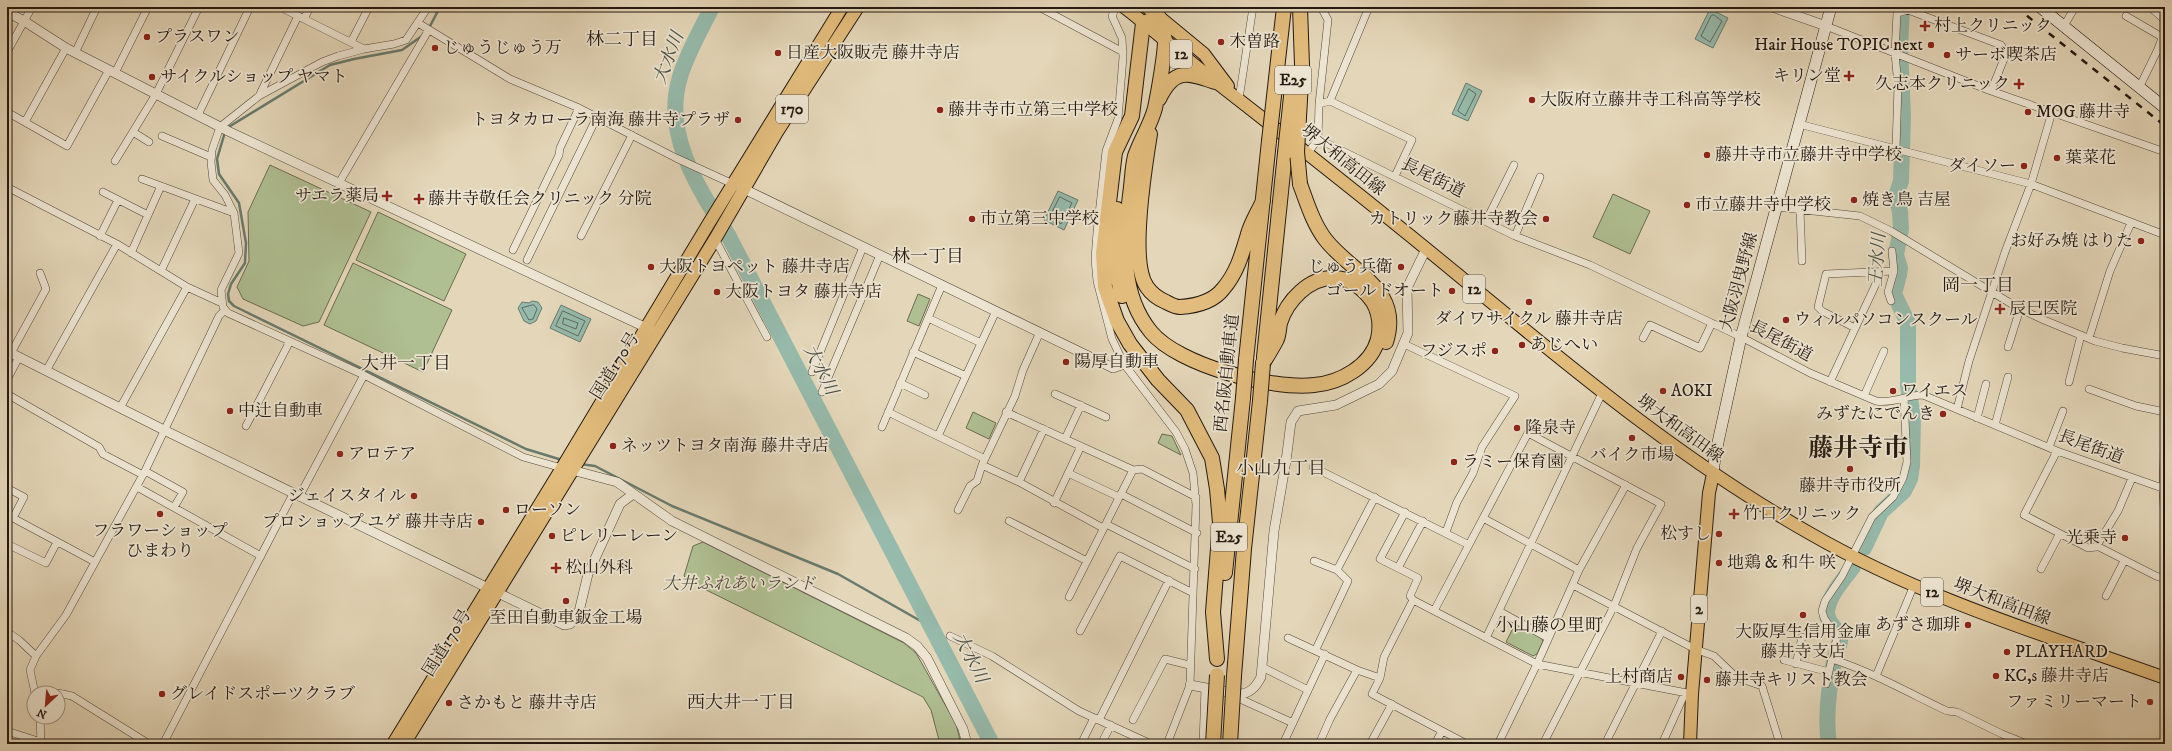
<svg xmlns="http://www.w3.org/2000/svg" width="2172" height="751" font-family="'IM FELL DW Pica','Noto Serif JP',serif">
<style>
.green{fill:#afbf92;stroke:#6a6c51}
.water{fill:#96baab;stroke:#687a6d}
.lines{fill:none;stroke-linecap:round;stroke-linejoin:round}
.shore{stroke:#5d6a5e;stroke-width:1}
.stream{stroke:#687a6d;stroke-width:2.5}
.river{stroke:#96baab;stroke-width:16}
.minor-casing{stroke:#54483a;stroke-width:8}
.tertiary-casing{stroke:#54483a;stroke-width:10}
.secondary-casing{stroke:#241910;stroke-width:12}
.primary-casing{stroke:#241910;stroke-width:14}
.trunk-casing{stroke:#241910;stroke-width:14}
.motorway-casing{stroke:#241910;stroke-width:16}
.minor{stroke:#ede5d2;stroke-width:7}
.tertiary{stroke:#ede5d2;stroke-width:9}
.secondary{stroke:#ede5d2;stroke-width:11}
.primary{stroke:#e2bc7c;stroke-width:12}
.trunk{stroke:#e2bc7c;stroke-width:12}
.motorway{stroke:#e2bc7c;stroke-width:14}
.rail{stroke:#241910;stroke-width:2.5;stroke-dasharray:7 7;stroke-linecap:butt}
.motorway-bridge-casing{stroke:#241910;stroke-width:16;stroke-linecap:butt}
.motorway-bridge{stroke:#e2bc7c;stroke-width:14}
.poi-dot{fill:#8f2418;stroke:#ede5d2;stroke-width:1.5}
.labels{text-anchor:middle;dominant-baseline:central;stroke-width:3.5;stroke-linejoin:round;paint-order:stroke}
.shield{fill:#ede5d2;stroke:#60564a;stroke-width:1}
.shield-label{font-size:16px;font-weight:bold;fill:#241910}
.poi-label{font-size:17px;fill:#241910;stroke:#ede5d2;text-anchor:start}
.street-label{font-size:17px;fill:#241910;stroke:#ede5d2}
.park-label{font-size:17px;font-style:italic;fill:#4e4b37;stroke:#ede5d2}
.neighbourhood-label{font-size:18px;fill:#241910;stroke:#ede5d2}
.water-label{font-size:18px;font-style:italic;fill:#4c5146;stroke:#ede5d2}
.town-label{font-size:25px;font-weight:bold;fill:#241910;stroke:#ede5d2}
</style>
<rect width="100%" height="100%" fill="#e4d7b9"/>
<filter id="stains"><feTurbulence type="fractalNoise" baseFrequency=".005" numOctaves="4"/><feColorMatrix values="0 0 0 0 .2 0 0 0 0 .09 0 0 0 0 .02 0 0 0 .5 -.17"/></filter>
<radialGradient id="worn" r=".72"><stop offset=".6" stop-color="#630" stop-opacity="0"/><stop offset="1" stop-color="#630" stop-opacity=".3"/></radialGradient>
<path class="green" d="M 270,165 L 371,212 L 319,322 L 303,326 L 243,299 L 237,287 L 249,261 L 248,212 Z
M 1613,194 L 1650,211 L 1630,254 L 1593,237 Z
M 378,212 L 466,254 L 444,301 L 356,260 Z
M 353,263 L 452,310 L 423,372 L 324,325 Z
M 918,294 L 930,299 L 919,326 L 907,321 Z
M 973,412 L 996,423 L 989,439 L 966,428 Z
M 1162,434 L 1172,436 L 1181,455 L 1158,443 Z
M 703,542 L 904,643 L 916,653 L 956,724 L 961,744 L 940,744 L 931,710 L 923,697 L 690,582 L 684,576 L 693,546 Z
M 1515,624 L 1541,638 L 1543,641 L 1537,654 L 1533,656 L 1506,642 Z"/>
<path class="water" d="M 1710,9 L 1728,18 L 1713,48 L 1695,39 Z
M 1466,83 L 1482,91 L 1468,121 L 1452,114 Z
M 1058,191 L 1078,200 L 1064,230 L 1044,220 Z
M 532,301 L 538,302 L 542,308 L 536,321 L 530,324 L 524,321 L 518,308 L 522,302 L 529,303 Z
M 561,305 L 591,319 L 580,342 L 550,328 Z"/>
<g class="lines">
<path class="shore" d="M 1714,15 L 1722,21 L 1710,42 L 1701,36 L 1711,16 Z
M 1469,89 L 1476,94 L 1465,116 L 1458,111 Z
M 1060,197 L 1072,203 L 1061,224 L 1050,217 Z
M 534,305 L 537,309 L 533,319 L 529,320 L 522,308 Z
M 563,311 L 585,321 L 578,336 L 556,326 Z
M 564,318 L 578,323 L 576,329 L 563,324 Z"/>
<path class="stream" d="M 429,28 L 440,7
M 227,128 L 330,65 L 354,59 L 402,50 L 422,36
M 225,132 L 217,159 L 219,174 L 239,203 L 246,243 L 245,263 L 231,284 L 228,294 L 229,301 L 234,306 L 526,449 L 562,460
M 580,464 L 595,466 L 672,506 L 838,574 L 933,628"/>
<path class="river" d="M 712,7 C 701,30 687,53 680,77 C 662,134 699,189 728,235 L 992,744
M 1864,548 L 1881,512 L 1904,491 L 1910,479 L 1912,466 L 1913,417 L 1908,386 L 1908,323 L 1894,294 L 1899,275 L 1900,268 L 1896,255 L 1901,229 L 1900,212 L 1896,196 L 1901,181 L 1903,117 L 1900,47 L 1902,7
M 1829,744 C 1825,718 1829,687 1834,662 C 1835,655 1839,648 1840,641 C 1841,629 1826,624 1827,612 C 1828,596 1844,579 1853,567"/>
<g class="minor-casing">
<path id="minor" d="M 280,7 L 364,49
M 428,7 L 406,40 L 394,44 L 364,49 L 338,56 L 322,62 L 259,96 L 220,127 L 212,150 L 211,162 L 213,180 L 225,195 L 234,213 L 239,253 L 221,290 L 223,307 L 228,313 L 364,375 L 523,457 L 562,468
M 1039,7 L 1123,52
M 1116,7 L 1112,16 L 1122,38 L 1123,57 L 1118,119 L 1106,151 L 1097,232 L 1095,259 L 1097,281 L 1112,339 L 1124,364 L 1176,432 L 1185,449 L 1193,473 L 1196,505 L 1190,685 L 1167,744
M 1908,7 L 1908,10 L 2001,45 L 2006,54 L 1991,91
M 2150,7 L 2165,20
M 2126,16 L 2162,37
M 304,19 L 310,7
M 418,23 L 510,79 L 579,108 L 676,158 L 733,184
M 1826,26 L 1991,91 L 2165,152
M 2064,26 L 2075,7
M 351,42 L 369,7
M 2158,49 L 2165,30
M 7,52 L 32,7
M 75,53 L 97,7
M 115,73 L 148,7
M 2139,88 L 2158,49 L 2165,53
M 259,96 L 298,16
M 1239,99 L 1253,7
M 1330,101 L 1369,7
M 1319,104 L 1330,101 L 1412,140 L 1395,176
M 7,112 L 67,146 L 109,70
M 198,115 L 250,7
M 25,122 L 66,48
M 1799,124 L 2031,184 L 2165,235
M 133,132 L 149,142
M 162,136 L 211,157
M 1318,139 L 1515,236 L 1590,265 L 1741,337 L 1810,373 L 1876,401 C 1892,404 1907,395 1923,395 L 2057,451 L 2165,489
M 1896,148 L 1898,86 L 1895,53 L 1897,13 L 1908,10
M 1308,153 L 1318,139 L 1319,104 L 1328,20 L 1321,7
M 115,161 L 156,94 L 199,7
M 142,179 L 234,213
M 339,183 L 428,31
M 7,187 L 117,244 L 187,287 L 222,303
M 103,192 L 148,215
M 1777,207 L 1860,216 L 1891,231 L 2020,309 L 2044,320 L 2095,341 L 2122,348 L 2165,356
M 1800,210 L 1802,261
M 1486,221 L 1514,165
M 100,236 L 118,200
M 581,236 L 632,135
M 1515,236 L 1540,177
M 715,239 L 767,337
M 513,250 L 559,155 L 560,148 L 579,108
M 131,253 L 161,186
M 527,260 L 597,117
M 161,271 L 195,199
M 1891,301 L 1888,292 L 1894,271 L 1892,251
M 928,318 L 981,343
M 1855,328 L 1822,311 L 1818,307 L 1826,274 L 1894,271
M 1643,338 L 1650,325 L 1700,348 L 1712,323
M 2089,338 L 2110,271 L 2131,223
M 1404,344 L 1515,396 L 1482,447 L 1473,473 L 1457,502 L 1446,532
M 2008,347 L 2020,309
M 913,352 L 966,376
M 11,353 L 46,289 L 40,273
M 46,371 L 117,244
M 812,372 L 863,247
M 7,380 L 19,357
M 1830,382 L 1881,273
M 2069,382 L 2081,335
M 900,383 L 925,395
M 2089,389 L 2136,406 L 2165,412
M 822,392 L 880,255
M 7,394 L 99,447 L 103,454 L 143,475
M 1055,394 L 1106,417
M 1864,396 L 1884,351
M 120,408 L 187,287
M 1957,409 L 1969,361 L 2005,252 L 2031,184 L 2052,112
M 888,412 L 985,459
M 1006,412 L 1133,470 L 1142,469 L 1196,497
M 2165,416 L 2163,488 L 2165,527
M 1977,418 L 1986,384
M 1995,425 L 2008,377
M 246,426 L 290,341
M 882,427 L 942,285
M 938,436 L 996,311
M 1065,439 L 1081,405
M 2049,447 L 2063,411
M 2057,451 L 2024,515 L 2088,548 L 2096,547 L 2118,511 L 2132,478
M 982,465 L 1019,482 L 1103,528
M 1313,467 L 1469,545
M 145,471 L 183,492 L 176,504
M 1068,473 L 1119,497
M 1019,482 L 1044,429
M 137,487 L 261,556
M 7,488 L 24,497 L 13,518 L 95,562
M 1121,494 L 1197,533
M 299,497 L 364,375
M 1054,503 L 1081,446
M 958,510 L 970,486 L 977,481 L 982,465 L 1015,396 L 1023,370 L 1040,332
M 1405,512 L 1380,559 L 1418,578 L 1410,596 L 1413,600 L 1537,664 L 1692,694
M 1483,518 L 1579,570
M 1009,521 L 1087,561
M 1106,524 L 1195,569
M 7,544 L 46,563 L 57,542
M 2097,546 L 2156,576 L 2165,579
M 1314,561 L 1337,570 L 1348,581 L 1316,649
M 1398,568 L 1423,521
M 2041,569 L 2059,535
M 1337,570 L 1375,497
M 1573,585 L 1695,649 L 1714,656 L 1736,677 L 1762,686 L 1780,744
M 2106,596 L 2124,561
M 1069,597 L 1133,470
M 1413,600 L 1384,657 L 1380,678 L 1372,694 L 1467,744
M 1434,611 L 1528,433 L 1661,504 L 1637,548 L 1614,606 L 1543,744
M 1499,611 L 1548,638
M 1080,631 L 1120,556 L 1193,593
M 7,632 L 19,640 L 36,656
M 950,636 L 992,656 L 1079,711 L 1151,744
M 1288,638 L 1357,670 L 1380,678
M 1486,638 L 1602,393
M 1832,659 C 1872,672 1909,693 1947,711 L 1957,712 L 2002,734 L 2027,744
M 1784,660 L 1829,672
M 1796,664 L 1802,637
M 1262,667 L 1308,690
M 1876,676 L 1914,585
M 1826,684 L 1837,637 L 1824,618 L 1822,611 L 1825,601 L 1842,576 L 1872,517 L 1893,497 L 1903,478 L 1907,462 L 1904,398
M 35,693 L 30,670 L 36,656 L 66,615 L 145,471 L 219,316 L 225,310
M 58,693 L 72,696 L 149,744
M 1238,698 L 1293,723
M 40,717 L 41,744
M 1099,720 L 1169,580
M 1133,720 L 1165,659 L 1189,665
M 7,731 L 41,742
M 163,744 L 293,494
M 1081,744 L 1094,718
M 1101,744 L 1111,725
M 1203,744 L 1205,688
M 1283,744 L 1325,654
M 1319,744 L 1330,719 L 1357,670
M 1370,744 L 1392,704
M 1435,744 L 1442,731
M 1498,744 L 1537,664 L 1579,570 L 1626,485
M 1605,744 L 1662,631
M 1662,744 L 1685,693
M 2076,744 L 2081,744"/>
</g>
<g class="tertiary-casing">
<path id="tertiary" d="M 1772,7 L 1826,26
M 7,12 L 24,21 L 66,48 L 230,132 L 651,330
M 740,187 L 1113,368 L 1124,364
M 7,351 L 166,431 L 564,625 L 570,624 L 578,616 L 588,574 L 620,504 L 633,494
M 568,469 L 617,482 L 672,521 L 906,638 L 917,646 L 927,658 L 963,729 L 967,744
M 1190,685 L 1239,694 C 1250,694 1256,687 1261,677 L 1274,531 L 1286,461 L 1291,422 L 1298,411 L 1336,405 L 1379,384 L 1392,371 L 1408,333 L 1407,288 L 1426,249"/>
</g>
<g class="secondary-casing">
<path id="secondary" d="M 2040,7 L 2165,108
M 1713,474 L 1715,456 L 1741,337 L 1831,7"/>
</g>
<g class="primary-casing">
<path id="primary" d="M 1124,7 C 1155,31 1185,58 1216,82 C 1297,145 1378,209 1457,274 C 1571,368 1682,461 1811,534 C 1922,598 2045,635 2165,678
M 1147,7 L 1204,54 L 1228,86
M 1690,744 L 1692,694 L 1709,493 L 1713,474"/>
</g>
<g class="trunk-casing">
<path id="trunk" d="M 393,744 L 562,468 L 709,223 L 842,7
M 404,744 L 715,239 L 777,132 L 858,7"/>
</g>
<g class="motorway-casing">
<path id="motorway" d="M 1159,99 C 1174,68 1187,72 1215,82
M 1150,134 C 1145,165 1129,262 1147,287 C 1151,293 1159,299 1166,302 C 1170,304 1175,307 1180,307 C 1195,306 1213,302 1223,289 C 1237,273 1242,254 1248,234 C 1251,223 1258,212 1263,201
M 1300,184 C 1307,203 1313,223 1325,239 C 1351,273 1403,289 1386,342
M 1117,209 L 1117,275 L 1122,296
M 1264,357 L 1285,153
M 1246,360 L 1269,141
M 1225,573 L 1243,398
M 1217,659 L 1213,612 L 1220,523 L 1217,489 L 1212,458 L 1187,410 L 1158,380 L 1130,344 L 1117,321 L 1105,287 L 1103,253 L 1115,152 L 1132,116 L 1143,23 L 1159,17 C 1161,25 1164,33 1165,41 C 1165,54 1158,94 1155,108 C 1151,124 1141,139 1135,156 C 1132,168 1132,182 1130,195 C 1124,242 1119,293 1151,332 C 1178,365 1272,390 1314,385 C 1340,383 1371,366 1378,339 C 1381,325 1380,314 1373,302 C 1363,288 1351,278 1334,278 C 1309,277 1287,301 1280,323 C 1279,328 1279,334 1277,339 C 1273,347 1268,355 1263,363
M 1234,676 L 1244,549 L 1260,401"/>
</g>
<use href="#minor" class="minor"/>
<use href="#tertiary" class="tertiary"/>
<use href="#secondary" class="secondary"/>
<use href="#primary" class="primary"/>
<use href="#trunk" class="trunk"/>
<use href="#motorway" class="motorway"/>
<path class="rail" d="M 2016,7 L 2165,126"/>
<g class="motorway-bridge-casing">
<path id="motorway-bridge" d="M 1269,141 L 1284,7
M 1285,153 L 1292,87
M 1300,184 L 1297,152 L 1302,65 L 1300,7
M 1243,398 L 1246,360
M 1260,401 L 1263,363
M 1213,744 L 1217,675
M 1230,744 L 1234,676"/>
</g>
<use href="#motorway-bridge" class="motorway-bridge"/>
</g>
<g class="poi-dot">
<path d="M1923 20h4v4h4v4h-4v4h-4v-4h-4v-4h4z"/>
<circle cx="147" cy="37" r="4"/>
<circle cx="1221" cy="42" r="4"/>
<circle cx="1931" cy="45" r="4"/>
<circle cx="435" cy="48" r="4"/>
<circle cx="778" cy="53" r="4"/>
<circle cx="1947" cy="55" r="4"/>
<path d="M1847 70h4v4h4v4h-4v4h-4v-4h-4v-4h4z"/>
<circle cx="152" cy="77" r="4"/>
<path d="M2017 78h4v4h4v4h-4v4h-4v-4h-4v-4h4z"/>
<circle cx="1532" cy="100" r="4"/>
<circle cx="940" cy="110" r="4"/>
<circle cx="2028" cy="112" r="4"/>
<circle cx="738" cy="120" r="4"/>
<circle cx="1707" cy="155" r="4"/>
<circle cx="2057" cy="158" r="4"/>
<circle cx="2024" cy="166" r="4"/>
<path d="M385 190h4v4h4v4h-4v4h-4v-4h-4v-4h4z"/>
<path d="M417 193h4v4h4v4h-4v4h-4v-4h-4v-4h4z"/>
<circle cx="1854" cy="200" r="4"/>
<circle cx="1687" cy="205" r="4"/>
<circle cx="972" cy="219" r="4"/>
<circle cx="1546" cy="219" r="4"/>
<circle cx="2141" cy="241" r="4"/>
<circle cx="651" cy="267" r="4"/>
<circle cx="1401" cy="267" r="4"/>
<circle cx="1452" cy="291" r="4"/>
<circle cx="717" cy="292" r="4"/>
<circle cx="1529" cy="302" r="4"/>
<path d="M1998 303h4v4h4v4h-4v4h-4v-4h-4v-4h4z"/>
<circle cx="1786" cy="320" r="4"/>
<circle cx="1522" cy="345" r="4"/>
<circle cx="1495" cy="351" r="4"/>
<circle cx="1066" cy="362" r="4"/>
<circle cx="1663" cy="391" r="4"/>
<circle cx="1893" cy="391" r="4"/>
<circle cx="230" cy="411" r="4"/>
<circle cx="1943" cy="414" r="4"/>
<circle cx="1517" cy="428" r="4"/>
<circle cx="1632" cy="438" r="4"/>
<circle cx="613" cy="446" r="4"/>
<circle cx="340" cy="454" r="4"/>
<circle cx="1454" cy="462" r="4"/>
<circle cx="1850" cy="469" r="4"/>
<circle cx="414" cy="496" r="4"/>
<circle cx="506" cy="510" r="4"/>
<circle cx="160" cy="514" r="4"/>
<path d="M1732 508h4v4h4v4h-4v4h-4v-4h-4v-4h4z"/>
<circle cx="481" cy="522" r="4"/>
<circle cx="1719" cy="534" r="4"/>
<circle cx="552" cy="536" r="4"/>
<circle cx="2125" cy="538" r="4"/>
<circle cx="1719" cy="563" r="4"/>
<path d="M554 562h4v4h4v4h-4v4h-4v-4h-4v-4h4z"/>
<circle cx="566" cy="601" r="4"/>
<circle cx="1803" cy="615" r="4"/>
<circle cx="1968" cy="625" r="4"/>
<circle cx="2007" cy="652" r="4"/>
<circle cx="1996" cy="676" r="4"/>
<circle cx="1681" cy="677" r="4"/>
<circle cx="1707" cy="680" r="4"/>
<circle cx="162" cy="694" r="4"/>
<circle cx="2150" cy="702" r="4"/>
<circle cx="449" cy="703" r="4"/>
</g>
<g class="labels">
<g class="shield">
<rect x="1170" y="40" width="22" height="28" rx="3"/>
<rect x="1275" y="66" width="36" height="28" rx="3"/>
<rect x="776" y="95" width="32" height="28" rx="3"/>
<rect x="1463" y="275" width="22" height="28" rx="3"/>
<rect x="1211" y="523" width="36" height="28" rx="3"/>
<rect x="1921" y="578" width="22" height="28" rx="3"/>
<rect x="1691" y="595" width="16" height="28" rx="3"/>
</g>
<g class="shield-label">
<text x="1181" y="54">12</text>
<text x="1293" y="80">E25</text>
<text x="792" y="109">170</text>
<text x="1474" y="289">12</text>
<text x="1229" y="537">E25</text>
<text x="1932" y="592">12</text>
<text x="1699" y="609">2</text>
</g>
<g class="poi-label">
<text x="1934" y="26">村上クリニック</text>
<text x="155" y="37">プラスワン</text>
<text x="1229" y="42">木曽路</text>
<text x="1923" y="45" text-anchor="end">Hair House TOPIC next</text>
<text x="443" y="48">じゅうじゅう万</text>
<text x="786" y="53">日産大阪販売 藤井寺店</text>
<text x="1955" y="55">サーボ喫茶店</text>
<text x="1841" y="76" text-anchor="end">キリン堂</text>
<text x="160" y="77">サイクルショップ ヤマト</text>
<text x="2010" y="84" text-anchor="end">久志本クリニック</text>
<text x="1540" y="100">大阪府立藤井寺工科高等学校</text>
<text x="948" y="110">藤井寺市立第三中学校</text>
<text x="2036" y="112">MOG 藤井寺</text>
<text x="730" y="120" text-anchor="end">トヨタカローラ南海 藤井寺プラザ</text>
<text x="1715" y="155">藤井寺市立藤井寺中学校</text>
<text x="2065" y="158">葉菜花</text>
<text x="2016" y="166" text-anchor="end">ダイソー</text>
<text x="379" y="196" text-anchor="end">サエラ薬局</text>
<text x="428" y="199">藤井寺敬任会クリニック 分院</text>
<text x="1862" y="200">焼き鳥 吉屋</text>
<text x="1695" y="205">市立藤井寺中学校</text>
<text x="980" y="219">市立第三中学校</text>
<text x="1538" y="219" text-anchor="end">カトリック藤井寺教会</text>
<text x="2133" y="241" text-anchor="end">お好み焼 はりた</text>
<text x="659" y="267">大阪トヨペット 藤井寺店</text>
<text x="1393" y="267" text-anchor="end">じゅう兵衛</text>
<text x="1444" y="291" text-anchor="end">ゴールドオート</text>
<text x="725" y="292">大阪トヨタ 藤井寺店</text>
<text x="2009" y="309">辰巳医院</text>
<text x="1529" y="319" text-anchor="middle">ダイワサイクル 藤井寺店</text>
<text x="1794" y="320">ウィルパソコンスクール</text>
<text x="1530" y="345">あじへい</text>
<text x="1487" y="351" text-anchor="end">フジスポ</text>
<text x="1074" y="362">陽厚自動車</text>
<text x="1671" y="391">AOKI</text>
<text x="1901" y="391">ワイエス</text>
<text x="238" y="411">中辻自動車</text>
<text x="1935" y="414" text-anchor="end">みずたにでんき</text>
<text x="1525" y="428">隆泉寺</text>
<text x="621" y="446">ネッツトヨタ南海 藤井寺店</text>
<text x="348" y="454">アロテア</text>
<text x="1632" y="455" text-anchor="middle">バイク市場</text>
<text x="1462" y="462">ラミー保育園</text>
<text x="1850" y="486" text-anchor="middle">藤井寺市役所</text>
<text x="406" y="496" text-anchor="end">ジェイスタイル</text>
<text x="514" y="510">ローソン</text>
<text x="1743" y="514">竹口クリニック</text>
<text x="473" y="522" text-anchor="end">プロショップ ユゲ 藤井寺店</text>
<text x="160" y="531" text-anchor="middle">フラワーショップ<tspan x="160" dy="20">ひまわり</tspan></text>
<text x="1711" y="534" text-anchor="end">松すし</text>
<text x="560" y="536">ピレリーレーン</text>
<text x="2117" y="538" text-anchor="end">光乗寺</text>
<text x="1727" y="563">地鶏 &amp; 和牛 咲</text>
<text x="565" y="568">松山外科</text>
<text x="566" y="618" text-anchor="middle">至田自動車鈑金工場</text>
<text x="1960" y="625" text-anchor="end">あずさ珈琲</text>
<text x="1803" y="632" text-anchor="middle">大阪厚生信用金庫<tspan x="1803" dy="20">藤井寺支店</tspan></text>
<text x="2015" y="652">PLAYHARD</text>
<text x="2004" y="676">KC,s 藤井寺店</text>
<text x="1673" y="677" text-anchor="end">上村商店</text>
<text x="1715" y="680">藤井寺キリスト教会</text>
<text x="170" y="694">グレイドスポーツクラブ</text>
<text x="2142" y="702" text-anchor="end">ファミリーマート</text>
<text x="457" y="703">さかもと 藤井寺店</text>
</g>
<g class="street-label">
<text transform="translate(1343 160) rotate(39)">堺大和高田線</text>
<text transform="translate(1433 178) rotate(26)">長尾街道</text>
<text transform="translate(1739 282) rotate(-75)">大阪羽曳野線</text>
<text transform="translate(1781 341) rotate(28)">長尾街道</text>
<text transform="translate(615 366) rotate(-58)">国道170号</text>
<text transform="translate(1227 373) rotate(-84)">西名阪自動車道</text>
<text transform="translate(1680 429) rotate(36)">堺大和高田線</text>
<text transform="translate(2091 447) rotate(20)">長尾街道</text>
<text transform="translate(2002 602) rotate(21)">堺大和高田線</text>
<text transform="translate(447 643) rotate(-58)">国道170号</text>
</g>
<g class="park-label">
<text x="739" y="584">大井ふれあいランド</text>
</g>
<g class="neighbourhood-label">
<text x="622" y="40">林二丁目</text>
<text x="928" y="257">林一丁目</text>
<text x="1978" y="286">岡一丁目</text>
<text x="406" y="364">大井一丁目</text>
<text x="1281" y="469">小山九丁目</text>
<text x="1549" y="626">小山藤の里町</text>
<text x="741" y="703">西大井一丁目</text>
</g>
<g class="water-label">
<text transform="translate(669 58) rotate(-69)">大水川</text>
<text transform="translate(1878 260) rotate(-86)">王水川</text>
<text transform="translate(820 370) rotate(63)">大水川</text>
<text transform="translate(970 658) rotate(63)">大水川</text>
</g>
<g class="town-label">
<text x="1858" y="448">藤井寺市</text>
</g>
</g>
<rect width="2172" height="751" fill="none" stroke="#e4d7b9" stroke-width="24"/>
<rect x="8" y="8" width="2156" height="735" fill="none" stroke="#241910" stroke-width="2"/>
<rect x="12" y="12" width="2148" height="727" fill="none" stroke="#241910"/>
<g transform="translate(46 705) rotate(206)"><circle r="19" fill="#ede5d2" stroke="#9d9384"/>
<path d="M0-3L7 15L0 10L-7 15Z" fill="#8f2418"/>
<text y="-6" font-size="11" font-weight="bold" text-anchor="middle" fill="#241910">N</text>
</g>
<rect width="100%" height="100%" filter="url(#stains)"/>
<rect width="100%" height="100%" fill="url(#worn)"/>
</svg>
